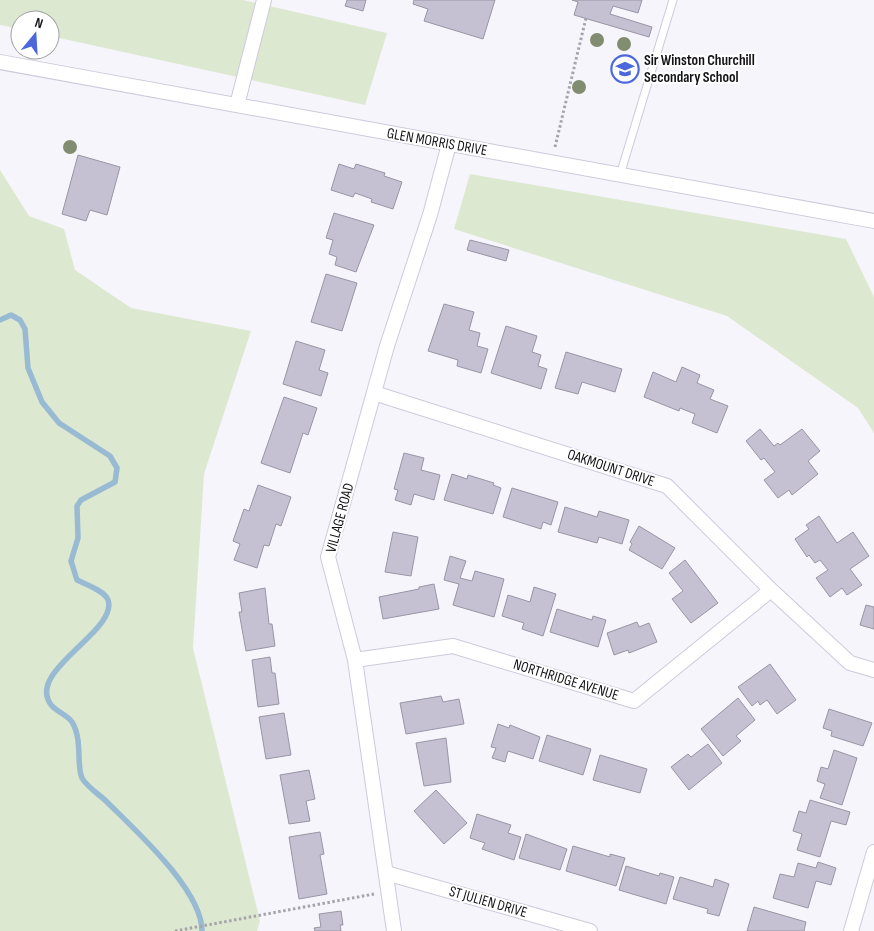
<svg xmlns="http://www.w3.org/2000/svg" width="874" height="931" font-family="'Sofia Sans Condensed',sans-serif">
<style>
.green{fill:#dde8d0}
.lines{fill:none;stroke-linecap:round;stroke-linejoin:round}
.stream{stroke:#98bad3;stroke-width:5.5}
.building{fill:#c5c1d2;stroke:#9895a5}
.lane-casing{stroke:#cdcadb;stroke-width:9}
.street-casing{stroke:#cdcadb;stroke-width:16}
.path{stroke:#a6a4ab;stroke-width:3;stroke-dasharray:2.5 2.5;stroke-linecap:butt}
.lane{stroke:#fff;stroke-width:7}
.street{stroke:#fff;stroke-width:14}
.tree{fill:#828c71}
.labels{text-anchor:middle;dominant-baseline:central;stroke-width:4;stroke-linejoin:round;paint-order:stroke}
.poi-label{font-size:15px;font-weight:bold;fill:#151319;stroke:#fff;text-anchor:start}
.street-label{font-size:15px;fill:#151319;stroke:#fff}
</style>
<rect width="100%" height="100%" fill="#f6f5fc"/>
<path class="green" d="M 0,0 L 243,0 L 387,33 L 365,105 L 50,36 L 50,20 L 20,20 L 20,29 L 0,25 Z
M 0,170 L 29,216 L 64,229 L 75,270 L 131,308 L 251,331 L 204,474 L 193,648 L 260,921 L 257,931 L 0,931 Z
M 470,174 L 846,239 L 874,297 L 874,433 L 858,408 L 727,316 L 454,229 Z"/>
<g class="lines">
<path class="stream" d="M 0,320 L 11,315 L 20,320 L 25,329 L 28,368 L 42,402 L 59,423 L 110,456 L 117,468 L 115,482 L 81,500 L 77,506 L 78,538 L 71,561 L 77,580 C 85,584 105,591 108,600 C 119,631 23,672 52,706 C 58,712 68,716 72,722 C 83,740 76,765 82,778 C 87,787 100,795 107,802 C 135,830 202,890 202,931"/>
</g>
<path class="building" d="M 347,0 L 366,0 L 363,11 L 345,6 Z
M 414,0 L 495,0 L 483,39 L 424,21 L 428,9 L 413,4 Z
M 572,0 L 642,0 L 638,13 L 613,6 L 610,14 L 652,27 L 649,37 L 574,15 L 578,2 Z
M 78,155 L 120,167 L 107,215 L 90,210 L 86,221 L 62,214 Z
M 339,164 L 354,169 L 356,164 L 385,173 L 384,176 L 402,182 L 393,209 L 371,202 L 372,199 L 355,193 L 353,197 L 331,190 Z
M 334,213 L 374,225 L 356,272 L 335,265 L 337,257 L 329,254 L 333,240 L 326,238 Z
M 470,240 L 509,250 L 506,261 L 467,250 Z
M 326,274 L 357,283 L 342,331 L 311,322 Z
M 444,304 L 474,312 L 469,330 L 480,333 L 477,346 L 488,349 L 481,373 L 457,366 L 458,360 L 428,351 Z
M 506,326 L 537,336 L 532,352 L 541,355 L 538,366 L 547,369 L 541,389 L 491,373 Z
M 296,341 L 325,350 L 319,370 L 328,373 L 321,396 L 283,384 Z
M 566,352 L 622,369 L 615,392 L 582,382 L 578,394 L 555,388 Z
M 682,367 L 700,375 L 697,383 L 714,390 L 710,399 L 728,406 L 717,433 L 692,423 L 695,414 L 680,408 L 679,411 L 644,397 L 653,372 L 676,382 Z
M 284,397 L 317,408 L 308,435 L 303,433 L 290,473 L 261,463 Z
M 760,429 L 774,446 L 778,443 L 780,445 L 802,429 L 820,451 L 808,461 L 818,474 L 792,495 L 789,490 L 778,498 L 764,480 L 775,472 L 764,458 L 761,460 L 746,441 Z
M 404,453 L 424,458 L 421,470 L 440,475 L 434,500 L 414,494 L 411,505 L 395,500 L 398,490 L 394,489 Z
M 452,474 L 467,479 L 468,475 L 494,483 L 493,485 L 501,488 L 493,514 L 444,500 Z
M 258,485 L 291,497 L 281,526 L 276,524 L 269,546 L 264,545 L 257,568 L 234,560 L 240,544 L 233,541 L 244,509 L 249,511 Z
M 512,488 L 558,502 L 551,525 L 543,522 L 541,529 L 503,517 Z
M 565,507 L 597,517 L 599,511 L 629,520 L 622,544 L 599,537 L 597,543 L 558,532 Z
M 819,516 L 837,543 L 853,532 L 869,556 L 850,569 L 862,585 L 847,595 L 842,588 L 830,597 L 816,578 L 828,570 L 820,560 L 815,563 L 809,555 L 807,557 L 795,539 L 809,529 L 806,525 Z
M 639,526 L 675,548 L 662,569 L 629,550 L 632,544 L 630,542 Z
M 393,532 L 418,537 L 411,576 L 385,572 Z
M 450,556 L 466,561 L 460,578 L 472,581 L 475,571 L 504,579 L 494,617 L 453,605 L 459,584 L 444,580 Z
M 685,560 L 718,603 L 691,623 L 672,599 L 683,591 L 669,573 Z
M 434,584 L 439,609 L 383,619 L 379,597 L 419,589 L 419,587 Z
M 534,587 L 556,594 L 543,636 L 522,629 L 524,623 L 502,616 L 508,595 L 530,602 Z
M 265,588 L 269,624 L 272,624 L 275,646 L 246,651 L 239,612 L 242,612 L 239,593 Z
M 866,605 L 874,607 L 874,629 L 860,625 Z
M 557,609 L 592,620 L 593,616 L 606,620 L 598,647 L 550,632 Z
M 637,622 L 639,627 L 649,623 L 657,642 L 629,653 L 628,650 L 614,655 L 607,633 Z
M 270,657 L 272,673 L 275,673 L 279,704 L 258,707 L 252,660 Z
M 770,664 L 796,700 L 777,714 L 767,700 L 760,705 L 758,701 L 752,706 L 738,687 Z
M 441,696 L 443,702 L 459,699 L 464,724 L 406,734 L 400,703 Z
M 738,698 L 755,720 L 736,736 L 741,741 L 723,756 L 701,729 Z
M 829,709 L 872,723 L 863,746 L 831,736 L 832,731 L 823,728 Z
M 284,713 L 291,755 L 266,759 L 259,717 Z
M 498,724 L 509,728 L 510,725 L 540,737 L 533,759 L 508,751 L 505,762 L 492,758 L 496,748 L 491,747 Z
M 547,735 L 591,749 L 583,775 L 539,761 Z
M 446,738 L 451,782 L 424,786 L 416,743 Z
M 708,744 L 722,763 L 689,790 L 671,767 L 688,754 L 691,757 Z
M 834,750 L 857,758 L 842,805 L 820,798 L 825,784 L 817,781 L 821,767 L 828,769 Z
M 600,755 L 647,769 L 640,793 L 593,780 Z
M 309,770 L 315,799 L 306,801 L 310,821 L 289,824 L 280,775 Z
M 436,790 L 467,823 L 444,844 L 414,811 Z
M 810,800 L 850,812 L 846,825 L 831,821 L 820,857 L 797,850 L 802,834 L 793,831 L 799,811 L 806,813 Z
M 477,814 L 511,825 L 508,833 L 521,837 L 514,860 L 482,849 L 485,843 L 470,838 Z
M 320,832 L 324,854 L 320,855 L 327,894 L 299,899 L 289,837 Z
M 526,834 L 567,849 L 560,870 L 519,858 Z
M 573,846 L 610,857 L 610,854 L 625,858 L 616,886 L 566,871 Z
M 818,862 L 836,868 L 831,885 L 816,881 L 808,908 L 773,898 L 780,874 L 794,877 L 798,863 L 816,868 Z
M 626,866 L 659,876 L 660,873 L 674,877 L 666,904 L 619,890 Z
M 680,877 L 713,887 L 715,879 L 729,884 L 719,916 L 707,913 L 708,909 L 673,899 Z
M 754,907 L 806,922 L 804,931 L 747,931 Z
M 341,911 L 343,925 L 340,925 L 341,931 L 315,931 L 314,928 L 321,927 L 319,914 Z"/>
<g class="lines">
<g class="lane-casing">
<path id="lane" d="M 620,175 L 673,0"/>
</g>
<g class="street-casing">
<path id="street" d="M 0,62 L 874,221
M 237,105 L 264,0
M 374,393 L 667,486 L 771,590 L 850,663 L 874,670
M 355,660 L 453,646 L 634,701 L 771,590
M 386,873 L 590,931
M 394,931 L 355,660 L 328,557 L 387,346 L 430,215 L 449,144
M 851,931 L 874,852"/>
</g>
<path class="path" d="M 555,147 L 586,18
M 175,931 L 374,894"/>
<use href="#lane" class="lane"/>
<use href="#street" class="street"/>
</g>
<g class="tree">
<circle cx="597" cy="40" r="7"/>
<circle cx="624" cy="44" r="7"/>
<circle cx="579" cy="87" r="7"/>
<circle cx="70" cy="147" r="7"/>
</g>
<defs>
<g id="school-ring" transform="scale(1.4375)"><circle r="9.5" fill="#fff" stroke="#4b67db" stroke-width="1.5"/><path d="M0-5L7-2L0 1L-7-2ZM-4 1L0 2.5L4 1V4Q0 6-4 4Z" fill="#4b67db"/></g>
</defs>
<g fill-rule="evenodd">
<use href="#school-ring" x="625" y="69"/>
</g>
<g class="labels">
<g class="poi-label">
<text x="644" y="60">Sir Winston Churchill<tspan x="644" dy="17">Secondary School</tspan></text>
</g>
<g class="street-label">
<text transform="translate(437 142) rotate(10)">GLEN MORRIS DRIVE</text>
<text transform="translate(611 468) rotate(18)">OAKMOUNT DRIVE</text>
<text transform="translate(340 518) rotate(-75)">VILLAGE ROAD</text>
<text transform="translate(566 680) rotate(17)">NORTHRIDGE AVENUE</text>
<text transform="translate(488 902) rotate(16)">ST JULIEN DRIVE</text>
</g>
</g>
<g transform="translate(35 35) rotate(18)"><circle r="24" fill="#ffffff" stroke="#a1a1a3"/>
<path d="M0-4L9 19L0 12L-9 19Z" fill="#4b67db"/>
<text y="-8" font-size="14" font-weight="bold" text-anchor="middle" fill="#151319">N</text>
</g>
</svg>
